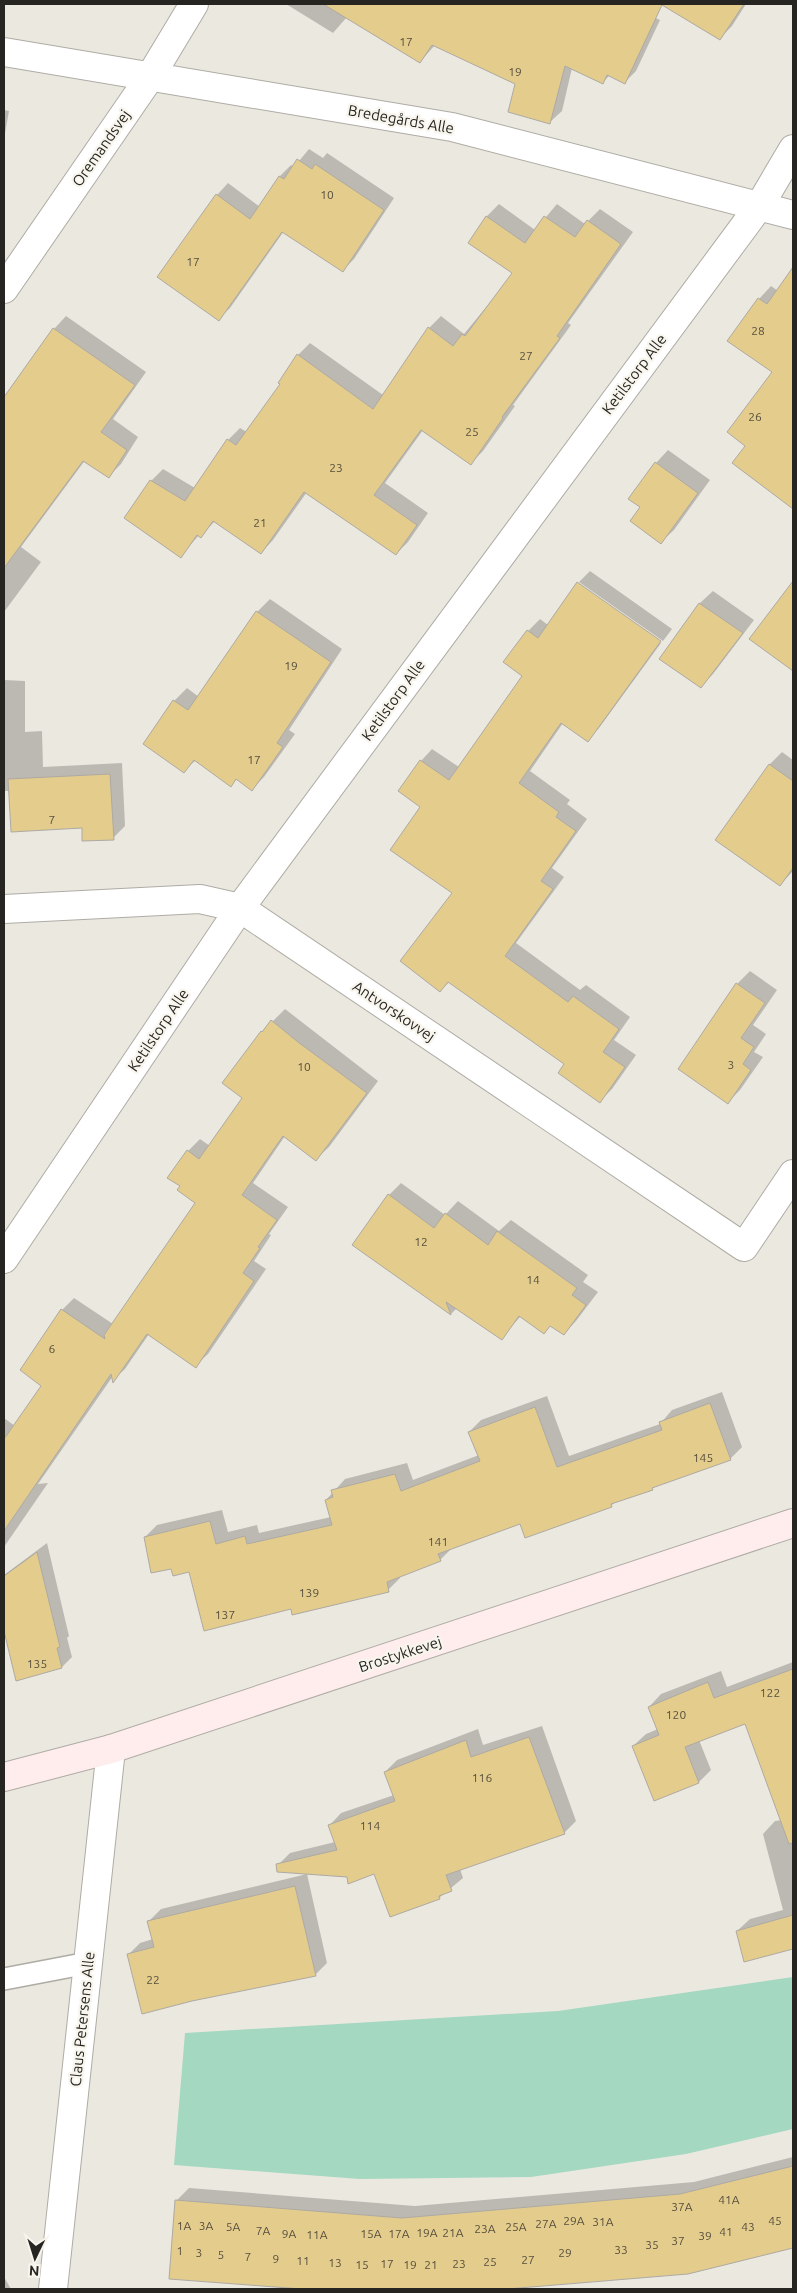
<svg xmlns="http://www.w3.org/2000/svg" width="797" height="2293" font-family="Ubuntu,sans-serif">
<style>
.green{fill:#a4d8c0}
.shadow{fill:#0003}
.building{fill:#e4cc8d;stroke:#adaaa3}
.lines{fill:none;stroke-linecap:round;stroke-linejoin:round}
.lane-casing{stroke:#aeaca4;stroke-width:24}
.street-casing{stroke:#aeaca4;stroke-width:30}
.secondary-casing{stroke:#aeaca4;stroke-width:30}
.lane{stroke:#fff;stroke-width:21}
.street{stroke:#fff;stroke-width:28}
.secondary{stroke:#ffecec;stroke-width:28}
.labels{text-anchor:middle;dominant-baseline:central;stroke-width:4.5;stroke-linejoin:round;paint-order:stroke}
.number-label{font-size:12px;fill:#564f3d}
.street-label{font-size:15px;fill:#262522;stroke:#f8f5ed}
</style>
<rect width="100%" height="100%" fill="#ebe8e0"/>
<path class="green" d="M 793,1977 L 793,2129 L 686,2154 L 531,2177 L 360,2179 L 174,2165 L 185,2033 L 558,2011 Z"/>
<path class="shadow" d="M 286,4 L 624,4 L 660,20 L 636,71 L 625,82 L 610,75 L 602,83 L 572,68 L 562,111 L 550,122 L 516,83 L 435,45 L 420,62 L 347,17 L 333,33 Z
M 663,4 L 746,4 L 732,26 L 720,38 Z
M 4,110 L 9,111 L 4,139 Z
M 309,149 L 323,158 L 327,153 L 394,198 L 354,259 L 343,270 L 284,231 L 230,308 L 218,319 L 159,276 L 217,195 L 228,183 L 260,207 L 280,176 L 291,165 L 294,167 Z
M 499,204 L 535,230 L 557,204 L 585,224 L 600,209 L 633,232 L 568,323 L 571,325 L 513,405 L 515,406 L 483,451 L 471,463 L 423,430 L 385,483 L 428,513 L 408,542 L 396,554 L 307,492 L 273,540 L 261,553 L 215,521 L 201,536 L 199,535 L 181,556 L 151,481 L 163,469 L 195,488 L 228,440 L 240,428 L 247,432 L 282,383 L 298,355 L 310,343 L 383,395 L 429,328 L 441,316 L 464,334 L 514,273 L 470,243 L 487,216 Z
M 792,275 L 793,276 L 793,508 L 734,463 L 747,445 L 774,372 L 759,299 L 771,286 L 778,291 Z
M 66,316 L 146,372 L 113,419 L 138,437 L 121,464 L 109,476 L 86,459 L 21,547 L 41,562 L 4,612 L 4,416 L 25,388 L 16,382 L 54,329 Z
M 668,450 L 710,480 L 674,530 L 661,542 L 641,507 L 630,499 L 656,463 Z
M 590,571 L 672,629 L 663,641 L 579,582 Z
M 578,585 L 661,643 L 599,728 L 588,740 L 563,723 L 530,771 L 570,800 L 567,804 L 587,819 L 552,868 L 564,877 L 516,943 L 580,990 L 586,985 L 630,1017 L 614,1040 L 636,1055 L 612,1089 L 600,1101 L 566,1064 L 450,981 L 440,991 L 453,892 L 422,806 L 421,761 L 432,749 L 459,767 L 524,675 L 505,662 L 528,631 L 540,619 L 548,625 Z
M 792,588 L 793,588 L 793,669 L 751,639 Z
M 713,591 L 754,620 L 713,674 L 701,686 L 661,658 L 700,603 Z
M 270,599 L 342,649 L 289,730 L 295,734 L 264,777 L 252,789 L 237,779 L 231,785 L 196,760 L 184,771 L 174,701 L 187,688 L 199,697 L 257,612 Z
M 4,680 L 25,681 L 25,732 L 42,731 L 43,767 L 122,763 L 125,826 L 113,838 L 83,826 L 10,791 L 4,791 Z
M 782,752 L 793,760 L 793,871 L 780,885 L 717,840 L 770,764 Z
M 750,971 L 777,990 L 753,1025 L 766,1034 L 754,1052 L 763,1057 L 740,1090 L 728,1102 L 679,1069 L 737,984 Z
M 285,1009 L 378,1081 L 329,1147 L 316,1159 L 285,1136 L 253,1183 L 288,1207 L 269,1234 L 271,1235 L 254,1261 L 266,1269 L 208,1354 L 195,1366 L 149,1334 L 125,1369 L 113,1380 L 113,1376 L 38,1484 L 48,1483 L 4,1547 L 4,1418 L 15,1426 L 43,1385 L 62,1310 L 74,1298 L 113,1324 L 196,1202 L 182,1186 L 188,1151 L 200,1139 L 210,1146 L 244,1098 L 262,1032 Z
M 401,1183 L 445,1215 L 458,1201 L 499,1231 L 511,1220 L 588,1275 L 583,1282 L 598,1292 L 576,1321 L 564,1334 L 551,1325 L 544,1332 L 521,1316 L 501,1338 L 457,1308 L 451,1314 L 354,1245 L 389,1195 Z
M 722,1392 L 742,1447 L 730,1459 L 655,1485 L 652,1488 L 615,1502 L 611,1506 L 521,1522 L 452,1548 L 440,1560 L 400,1576 L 400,1578 L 388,1590 L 292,1607 L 190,1571 L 172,1568 L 145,1537 L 157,1525 L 222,1510 L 228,1532 L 257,1525 L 259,1533 L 331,1517 L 326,1500 L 345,1479 L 407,1463 L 413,1480 L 479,1455 L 469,1432 L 481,1420 L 547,1396 L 569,1456 L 660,1424 L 672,1410 Z
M 47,1543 L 69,1636 L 67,1638 L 72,1657 L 62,1667 L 4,1629 L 4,1575 Z
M 793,1662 L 793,1948 L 745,1961 L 737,1931 L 750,1919 L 783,1910 L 763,1834 L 775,1821 L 782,1820 L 746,1722 L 699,1740 L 711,1770 L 699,1782 L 654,1800 L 633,1746 L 646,1734 L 658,1729 L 649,1707 L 661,1694 L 721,1671 L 727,1687 Z
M 542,1726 L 576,1821 L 564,1833 L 460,1869 L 463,1878 L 439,1898 L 375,1872 L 348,1876 L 278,1865 L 290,1853 L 335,1842 L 329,1826 L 341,1813 L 394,1795 L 385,1772 L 397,1760 L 478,1729 L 483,1745 Z
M 307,1874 L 327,1963 L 315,1975 L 128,1955 L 140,1943 L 153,1939 L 149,1921 L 161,1909 Z
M 793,2157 L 793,2247 L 688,2273 L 492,2289 L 314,2289 L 171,2278 L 176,2201 L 189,2188 L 415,2206 L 694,2182 Z
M 4,2277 L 11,2289 L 4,2289 Z"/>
<path class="building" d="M 323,4 L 744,4 L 720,40 L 662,5 L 625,84 L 607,75 L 603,84 L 565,66 L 550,124 L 508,112 L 515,84 L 432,45 L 420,63 Z
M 297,159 L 312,169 L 315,164 L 384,210 L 343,272 L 282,232 L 219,321 L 157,277 L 216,194 L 250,219 L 279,176 L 284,179 Z
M 486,216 L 525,243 L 544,216 L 575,237 L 587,220 L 621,244 L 557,336 L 560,338 L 502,417 L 503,418 L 471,465 L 421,430 L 374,495 L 417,525 L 396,555 L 304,492 L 261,554 L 213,521 L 201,538 L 197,535 L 181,558 L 124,518 L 150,480 L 185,501 L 227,439 L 236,445 L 280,384 L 278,383 L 297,354 L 373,409 L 428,327 L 453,346 L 462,334 L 465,336 L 512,273 L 468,243 Z
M 793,267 L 793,509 L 732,463 L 745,446 L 727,432 L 772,372 L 727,341 L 758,298 L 767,304 Z
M 53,328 L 135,385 L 101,432 L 127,450 L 109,478 L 83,461 L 4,568 L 4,397 Z
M 655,462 L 698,493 L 661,544 L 630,521 L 640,507 L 628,499 Z
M 793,581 L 793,671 L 749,639 Z
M 577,582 L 661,641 L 588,742 L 561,723 L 519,783 L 559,812 L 556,817 L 576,831 L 541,881 L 553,889 L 505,956 L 568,1002 L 573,996 L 619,1029 L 603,1052 L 625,1067 L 600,1103 L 558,1073 L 564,1064 L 448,982 L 440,992 L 400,961 L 452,893 L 390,850 L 420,807 L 398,791 L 420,760 L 449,780 L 522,676 L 503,662 L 527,630 L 538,638 Z
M 699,603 L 743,633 L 701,688 L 659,659 Z
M 256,611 L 331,662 L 277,743 L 283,747 L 252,791 L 236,779 L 231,787 L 194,760 L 184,773 L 143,744 L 173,700 L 188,710 Z
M 769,764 L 793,781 L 793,868 L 780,886 L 715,840 Z
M 110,774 L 114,840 L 82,841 L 82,828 L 11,832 L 8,779 Z
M 736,983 L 765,1003 L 741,1038 L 754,1047 L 743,1064 L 751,1070 L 728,1104 L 678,1069 Z
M 271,1020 L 298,1042 L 367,1093 L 316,1161 L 283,1136 L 242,1195 L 277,1220 L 258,1247 L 260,1248 L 243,1273 L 254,1281 L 196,1368 L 147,1334 L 113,1383 L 111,1374 L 4,1531 L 4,1439 L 41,1386 L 20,1370 L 61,1309 L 105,1339 L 104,1335 L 195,1203 L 177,1190 L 180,1186 L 167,1178 L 187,1150 L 199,1159 L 242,1098 L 222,1083 L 261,1031 L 262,1032 Z
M 388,1194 L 434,1228 L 445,1213 L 488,1245 L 497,1231 L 577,1288 L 572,1295 L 586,1305 L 564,1335 L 550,1326 L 544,1334 L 519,1316 L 502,1340 L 446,1302 L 451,1315 L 352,1245 Z
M 710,1403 L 731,1460 L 652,1488 L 653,1490 L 611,1504 L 612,1507 L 525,1538 L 520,1524 L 438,1554 L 441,1561 L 387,1582 L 389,1592 L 292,1615 L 291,1609 L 204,1631 L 189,1572 L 173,1576 L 171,1569 L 151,1573 L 144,1537 L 210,1521 L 216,1544 L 245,1536 L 247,1544 L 332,1525 L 325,1500 L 333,1497 L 331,1490 L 395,1474 L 401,1491 L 480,1461 L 468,1432 L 535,1407 L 557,1467 L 662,1430 L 659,1422 Z
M 37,1552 L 60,1647 L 57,1648 L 62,1668 L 16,1681 L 4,1631 L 4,1576 Z
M 793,1669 L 793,1843 L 789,1844 L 745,1724 L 685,1747 L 699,1783 L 654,1801 L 632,1746 L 659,1735 L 648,1707 L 708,1682 L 714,1698 Z
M 529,1737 L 565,1834 L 446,1875 L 452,1891 L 439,1896 L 440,1899 L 390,1917 L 374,1874 L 348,1884 L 347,1877 L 277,1872 L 276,1864 L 337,1850 L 328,1825 L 395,1801 L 384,1772 L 466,1740 L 471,1757 Z
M 295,1886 L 316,1976 L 192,2001 L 142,2014 L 127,1954 L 154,1947 L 147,1921 Z
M 793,1915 L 793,1949 L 744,1962 L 736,1931 Z
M 793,2166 L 793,2248 L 688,2274 L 507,2289 L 302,2289 L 169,2279 L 175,2200 L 402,2218 L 680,2194 Z"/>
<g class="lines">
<g class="lane-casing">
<path id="lane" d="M 4,1979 L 88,1963"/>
</g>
<g class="street-casing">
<path id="street" d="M 4,52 L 452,127 L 793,215
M 4,289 L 150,77 L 194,4
M 4,909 L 200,899 L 240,908 L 744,1247 L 793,1174
M 4,1259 L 240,908 L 760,205 L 793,149
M 53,2289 L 111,1749"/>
</g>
<g class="secondary-casing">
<path id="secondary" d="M 4,1777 L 111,1749 L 793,1523"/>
</g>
<use href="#lane" class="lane"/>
<use href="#street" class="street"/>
<use href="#secondary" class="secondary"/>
</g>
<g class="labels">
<g class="number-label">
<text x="406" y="41">17</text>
<text x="515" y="71">19</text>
<text x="327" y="194">10</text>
<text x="193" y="261">17</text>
<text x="758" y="330">28</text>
<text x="526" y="355">27</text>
<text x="755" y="416">26</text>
<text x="472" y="431">25</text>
<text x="336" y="467">23</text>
<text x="260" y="522">21</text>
<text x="291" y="665">19</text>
<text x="254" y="759">17</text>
<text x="52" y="819">7</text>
<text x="731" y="1064">3</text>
<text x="304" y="1066">10</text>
<text x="421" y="1241">12</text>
<text x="533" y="1279">14</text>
<text x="52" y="1348">6</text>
<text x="703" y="1457">145</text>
<text x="438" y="1541">141</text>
<text x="309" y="1592">139</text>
<text x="225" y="1614">137</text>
<text x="37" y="1663">135</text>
<text x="770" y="1692">122</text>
<text x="676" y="1714">120</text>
<text x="482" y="1777">116</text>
<text x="370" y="1825">114</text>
<text x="153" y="1979">22</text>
<text x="729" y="2199">41A</text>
<text x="682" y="2206">37A</text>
<text x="574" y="2220">29A</text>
<text x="775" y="2220">45</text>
<text x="603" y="2221">31A</text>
<text x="546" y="2223">27A</text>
<text x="184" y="2225">1A</text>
<text x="206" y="2225">3A</text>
<text x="233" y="2226">5A</text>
<text x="516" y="2226">25A</text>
<text x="748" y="2226">43</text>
<text x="485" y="2228">23A</text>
<text x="263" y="2230">7A</text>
<text x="726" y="2231">41</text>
<text x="427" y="2232">19A</text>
<text x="453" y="2232">21A</text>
<text x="289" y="2233">9A</text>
<text x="371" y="2233">15A</text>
<text x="399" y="2233">17A</text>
<text x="317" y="2234">11A</text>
<text x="705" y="2235">39</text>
<text x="678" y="2240">37</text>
<text x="652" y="2244">35</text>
<text x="621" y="2249">33</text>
<text x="180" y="2250">1</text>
<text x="199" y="2252">3</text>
<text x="565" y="2252">29</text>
<text x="221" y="2254">5</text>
<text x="248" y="2256">7</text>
<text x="276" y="2258">9</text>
<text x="528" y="2259">27</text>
<text x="303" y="2260">11</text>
<text x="490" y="2261">25</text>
<text x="335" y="2262">13</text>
<text x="387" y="2263">17</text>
<text x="459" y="2263">23</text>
<text x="362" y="2264">15</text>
<text x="410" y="2264">19</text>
<text x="431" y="2264">21</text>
</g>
<g class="street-label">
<text transform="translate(401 119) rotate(10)">Bredegårds Alle</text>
<text transform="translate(101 148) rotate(-55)">Oremandsvej</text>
<text transform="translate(634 374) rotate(-53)">Ketilstorp Alle</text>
<text transform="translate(393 700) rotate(-54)">Ketilstorp Alle</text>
<text transform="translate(394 1011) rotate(34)">Antvorskovvej</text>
<text transform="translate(158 1030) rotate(-56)">Ketilstorp Alle</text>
<text transform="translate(400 1654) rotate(-18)">Brostykkevej</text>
<text transform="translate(82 2019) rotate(-84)">Claus Petersens Alle</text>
</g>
</g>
<rect width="797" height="2293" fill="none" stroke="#262522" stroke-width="10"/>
<g transform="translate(35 2258) rotate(184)" stroke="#f8f5ed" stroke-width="4" paint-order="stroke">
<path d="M0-4L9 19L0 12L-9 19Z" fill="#262522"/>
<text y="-8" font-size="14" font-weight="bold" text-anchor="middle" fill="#262522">N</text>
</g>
</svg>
